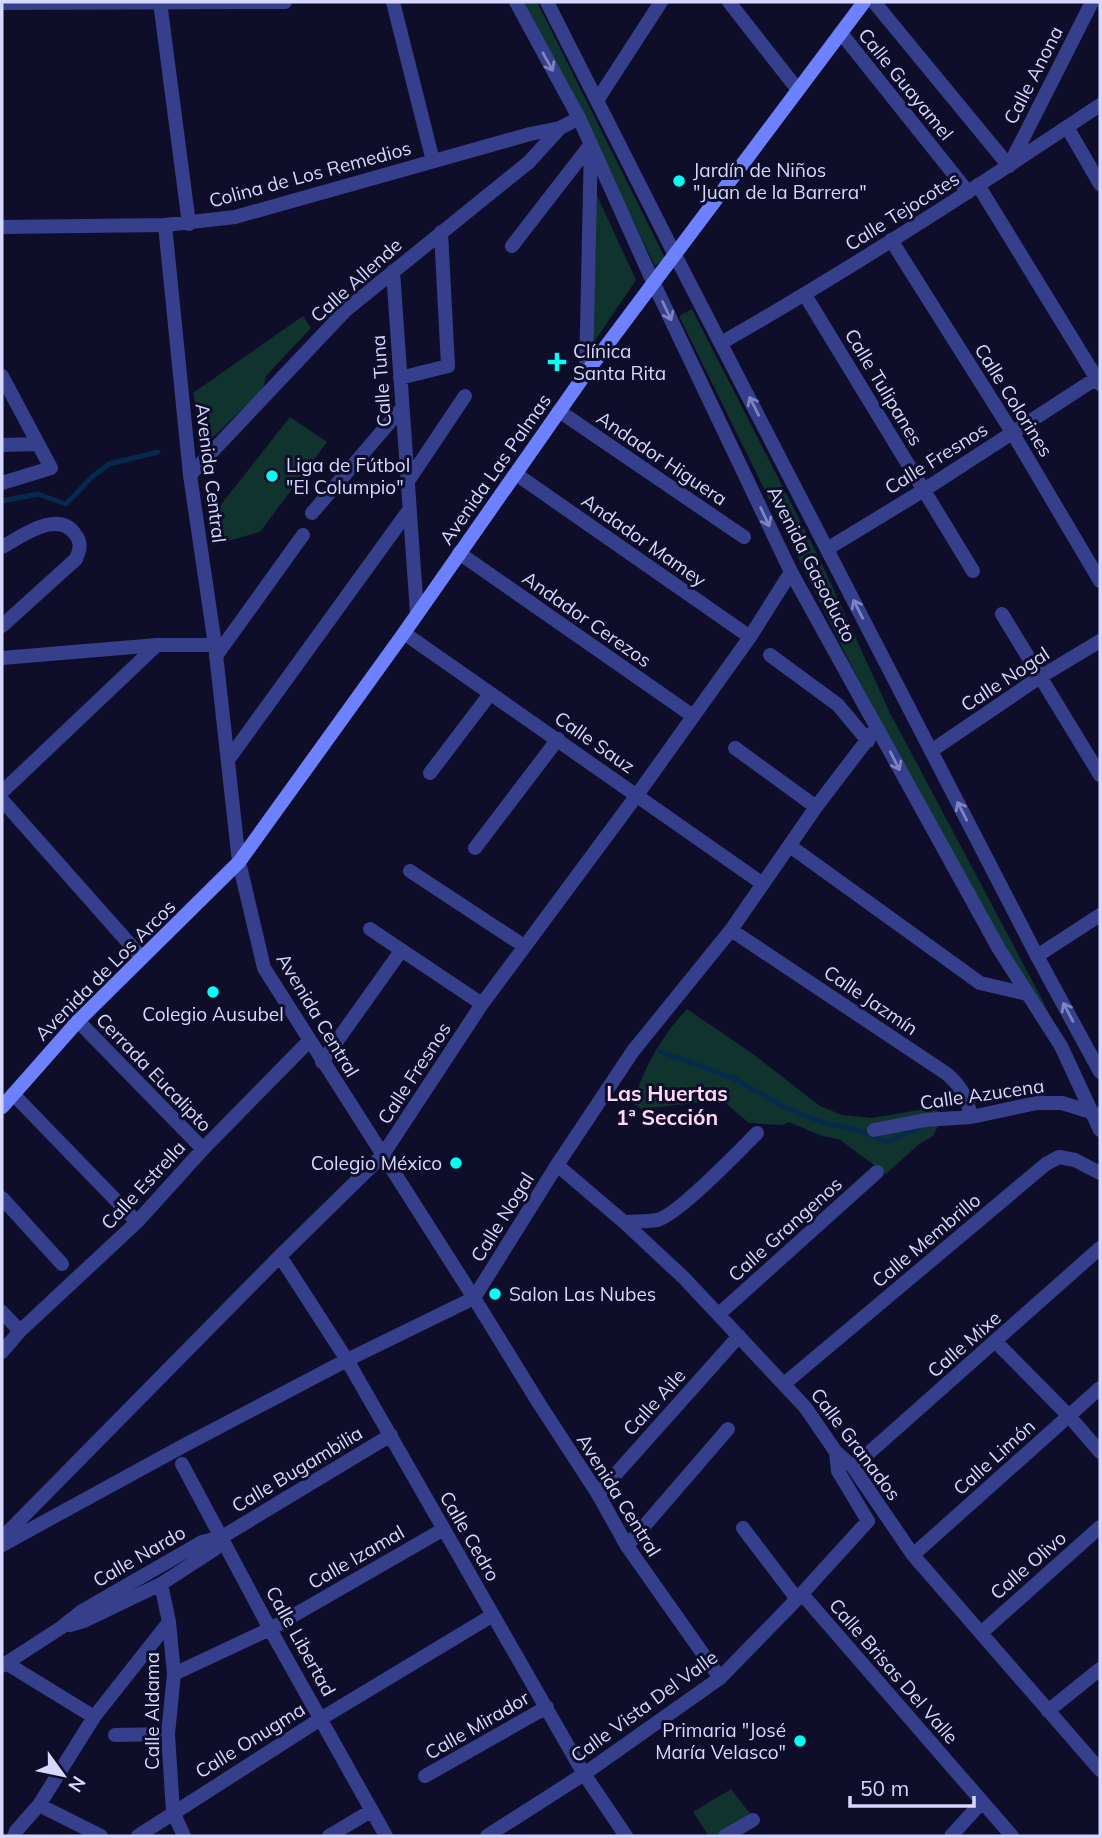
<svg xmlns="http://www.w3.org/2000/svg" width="1102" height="1838" font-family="Mulish,sans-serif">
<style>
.green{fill:#10342d}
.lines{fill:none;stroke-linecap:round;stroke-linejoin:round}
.stream{stroke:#062a4b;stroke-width:5}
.minor{stroke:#353f8c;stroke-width:14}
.tertiary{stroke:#353f8c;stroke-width:14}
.secondary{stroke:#6d81ff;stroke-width:14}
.oneway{stroke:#7d84c0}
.poi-dot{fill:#02fff1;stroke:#0e0e2a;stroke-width:2.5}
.labels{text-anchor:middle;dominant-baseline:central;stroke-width:6;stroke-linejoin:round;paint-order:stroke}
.street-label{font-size:19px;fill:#d6d8ff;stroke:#0e0e2a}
.poi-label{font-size:19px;fill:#d6d8ff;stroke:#0e0e2a;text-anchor:start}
.neighbourhood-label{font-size:21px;font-weight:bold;fill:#ffd8f7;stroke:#0e0e2a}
</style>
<rect width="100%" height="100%" fill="#0e0e2a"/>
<path class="green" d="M 524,2 L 537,2 L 665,258 L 655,266 L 580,111 Z
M 593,187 L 636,280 L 590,348 Z
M 692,309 L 822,564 L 889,711 L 1043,1001 L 1084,1088 L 1011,964 L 850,663 L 679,316 Z
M 303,316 L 311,328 L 266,376 L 263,389 L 204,446 L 193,393 Z
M 290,417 L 327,442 L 260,532 L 220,543 L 216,511 Z
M 687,1009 L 753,1054 L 820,1106 L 842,1115 L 872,1118 L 936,1107 L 939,1112 L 938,1126 L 933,1136 L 919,1144 L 886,1174 L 839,1139 L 822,1136 L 789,1122 L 782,1125 L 749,1123 L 722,1100 L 641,1109 L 633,1103 C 644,1067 661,1037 687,1009 Z
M 731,1789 L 752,1816 L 716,1836 L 709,1836 L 693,1812 Z"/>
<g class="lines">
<path class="stream" d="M 2,501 L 38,494 L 66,504 L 93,476 L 109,464 L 158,452
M 659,1051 L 733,1078 L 786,1108 L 824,1123 L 857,1130 L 887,1142 L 923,1126"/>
<path class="minor" d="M 160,2 L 189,224
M 393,2 L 433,161
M 729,2 L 798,90
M 874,2 L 1009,166 L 1092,2
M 841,33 L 968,192
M 598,99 L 661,2
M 1067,127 L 1100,184
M 978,185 L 1100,384
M 2,227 L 165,225 L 235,217 L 530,134 L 560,128 L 579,118
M 891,240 L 1012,432 L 1100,581
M 512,246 L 591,144
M 393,271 L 417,613
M 805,295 L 973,571
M 586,373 L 591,144
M 2,376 L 51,468 L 2,483
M 400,378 L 448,366 L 441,232
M 559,411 L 744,537
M 2,445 L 38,444
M 516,474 L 750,637
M 190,475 L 346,310 L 529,162 L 560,128
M 408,481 L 465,396
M 312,513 L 402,408
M 2,547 C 21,537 57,509 75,534 C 82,542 80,550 76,559
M 827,549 L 924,490 L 1100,376
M 459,553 L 693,716
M 1002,614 L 1100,775
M 770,655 L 838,705 L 868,741
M 216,656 L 303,535
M 735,748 L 816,807
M 931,751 L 1040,677 L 1100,641
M 228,760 L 409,510
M 430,773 L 490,694
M 2,792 L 157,645
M 2,800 L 142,958
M 790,846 L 980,983 L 1027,994
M 475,848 L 558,739
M 410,871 L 524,946
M 370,929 L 482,1004
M 731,930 L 947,1074 C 962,1087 967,1098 971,1117
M 1037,956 L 1100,915
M 78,1021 L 203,1149
M 322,1062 L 401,951
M 13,1094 L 137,1222
M 874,1130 L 925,1120 L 971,1117 L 1037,1103 L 1062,1103 L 1094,1113
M 557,1165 L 624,1222 L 684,1278 L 805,1407 L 836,1452 L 853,1467 L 913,1555 L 1100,1770
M 2,1198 L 62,1264
M 624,1222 C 634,1221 646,1222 657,1220 C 677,1216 740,1150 757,1133
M 280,1256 L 347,1360 L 584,1774 L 626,1836
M 2,1312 L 20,1331
M 719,1314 L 877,1172
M 996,1342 L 1069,1416 L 1100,1452
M 2,1352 L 20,1331 L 137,1222 L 203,1149 L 309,1041
M 784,1384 L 1046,1164 L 1059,1157 L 1075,1160 L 1100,1173
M 182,1464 L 270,1629 L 386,1836
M 853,1467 L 1100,1248
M 598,1494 L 739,1336
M 743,1528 L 797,1599
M 2,1538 L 280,1256 L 382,1156 L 482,1004 L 637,795 L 750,637 L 791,572
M 2,1545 L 183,1446 L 347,1360 L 474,1298 L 557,1165 L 633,1051 L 731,930 L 816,807 L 877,727
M 627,1546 L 728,1429
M 913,1555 L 1100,1388
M 161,1584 L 169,1622 L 174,1674 L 168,1734 L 173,1812 L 184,1836
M 802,1594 L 1012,1836
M 70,1625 L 84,1621 L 161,1584 L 215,1549 L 222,1537
M 981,1633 L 1100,1527
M 6,1663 L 94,1717
M 2,1666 L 62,1627 L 82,1611 L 202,1542 L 222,1537 L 391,1435
M 174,1674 L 270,1629 L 444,1529
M 1048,1711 L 1100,1669
M 115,1735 L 168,1734
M 425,1776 L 547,1707
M 39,1805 L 101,1836
M 14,1836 L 16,1831 L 39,1805 L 94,1717 L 169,1622
M 138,1836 L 322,1718 L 493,1615
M 329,1836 L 371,1811
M 487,1836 L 584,1774 L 720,1678 L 797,1599 L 868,1521 L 838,1471 L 836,1452
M 725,1836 L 753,1820
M 951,1836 L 982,1802"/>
<path class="tertiary" d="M 516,2 L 579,118 L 654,284 L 791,572 L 999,949 L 1061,1046 L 1100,1130
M 547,2 L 675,255 L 1037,956 L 1100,1072
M 2,3 L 285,2
M 165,225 L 190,475 L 215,645 L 239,862 L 264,968 L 474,1298 L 540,1405 L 598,1494 L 627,1546 L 720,1678
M 721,343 C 851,269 976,188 1100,105
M 2,626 L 76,559
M 404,633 L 763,884
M 2,658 L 157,645 L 215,645"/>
<path class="secondary" d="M 2,1107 L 78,1021 L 239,862 L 404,633 L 586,373 L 864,2"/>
</g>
<defs><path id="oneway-shaft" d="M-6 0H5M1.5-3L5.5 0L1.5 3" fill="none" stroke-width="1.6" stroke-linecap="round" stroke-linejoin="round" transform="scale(1.75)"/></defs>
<g class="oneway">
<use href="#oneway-shaft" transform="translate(548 62) rotate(61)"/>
<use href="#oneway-shaft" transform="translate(667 311) rotate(65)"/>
<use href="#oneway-shaft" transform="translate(754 406) rotate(-117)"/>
<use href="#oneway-shaft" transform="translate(765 517) rotate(65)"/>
<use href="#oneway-shaft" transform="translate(858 609) rotate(-117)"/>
<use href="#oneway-shaft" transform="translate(895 761) rotate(63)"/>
<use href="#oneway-shaft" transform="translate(962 811) rotate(-117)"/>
<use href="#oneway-shaft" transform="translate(1068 1012) rotate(-118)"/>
</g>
<g class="poi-dot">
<circle cx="679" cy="181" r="7"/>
<path d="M553.5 351.5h7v7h7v7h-7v7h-7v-7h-7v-7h7z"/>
<circle cx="272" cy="476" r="7"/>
<circle cx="213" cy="992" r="7"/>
<circle cx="456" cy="1163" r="7"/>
<circle cx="495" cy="1294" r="7"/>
<circle cx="800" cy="1741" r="7"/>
</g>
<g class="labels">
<g class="street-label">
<text transform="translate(1033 75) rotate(-63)">Calle Anona</text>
<text transform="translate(906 84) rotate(51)">Calle Guayamel</text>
<text transform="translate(310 174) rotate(-15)">Colina de Los Remedios</text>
<text transform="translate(902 211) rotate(-32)">Calle Tejocotes</text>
<text transform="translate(356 280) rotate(-42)">Calle Allende</text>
<text transform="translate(381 381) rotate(-94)">Calle Tuna</text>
<text transform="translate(884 387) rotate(59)">Calle Tulipanes</text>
<text transform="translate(1014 400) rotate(58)">Calle Colorines</text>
<text transform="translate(662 458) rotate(34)">Andador Higuera</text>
<text transform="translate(936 458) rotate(-32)">Calle Fresnos</text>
<text transform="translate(495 469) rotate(-55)">Avenida Las Palmas</text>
<text transform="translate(211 473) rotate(83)">Avenida Central</text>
<text transform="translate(644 540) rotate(35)">Andador Mamey</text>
<text transform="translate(812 564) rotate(63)">Avenida Gasoducto</text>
<text transform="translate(587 619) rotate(35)">Andador Cerezos</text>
<text transform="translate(1005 679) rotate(-33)">Calle Nogal</text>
<text transform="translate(595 742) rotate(35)">Calle Sauz</text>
<text transform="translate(105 970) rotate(-45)">Avenida de Los Arcos</text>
<text transform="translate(871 1000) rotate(34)">Calle Jazmín</text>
<text transform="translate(318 1015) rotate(59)">Avenida Central</text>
<text transform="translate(154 1072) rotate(46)">Cerrada Eucalipto</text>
<text transform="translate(414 1073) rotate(-57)">Calle Fresnos</text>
<text transform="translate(982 1094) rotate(-8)">Calle Azucena</text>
<text transform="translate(143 1185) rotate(-47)">Calle Estrella</text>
<text transform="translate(502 1217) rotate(-58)">Calle Nogal</text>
<text transform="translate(785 1229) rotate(-42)">Calle Grangenos</text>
<text transform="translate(926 1240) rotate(-40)">Calle Membrillo</text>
<text transform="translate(964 1344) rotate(-41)">Calle Mixe</text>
<text transform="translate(654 1402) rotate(-48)">Calle Aile</text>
<text transform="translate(856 1444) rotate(53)">Calle Granados</text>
<text transform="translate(994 1457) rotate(-42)">Calle Limón</text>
<text transform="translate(297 1469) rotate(-31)">Calle Bugambilia</text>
<text transform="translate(619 1495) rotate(58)">Avenida Central</text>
<text transform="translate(470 1536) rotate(60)">Calle Cedro</text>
<text transform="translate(139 1556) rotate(-30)">Calle Nardo</text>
<text transform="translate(356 1557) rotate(-30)">Calle Izamal</text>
<text transform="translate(1028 1565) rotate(-41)">Calle Olivo</text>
<text transform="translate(301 1641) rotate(61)">Calle Libertad</text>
<text transform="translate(894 1671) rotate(49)">Calle Brisas Del Valle</text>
<text transform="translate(644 1706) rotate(-36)">Calle Vista Del Valle</text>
<text transform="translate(152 1711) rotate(-90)">Calle Aldama</text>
<text transform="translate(477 1725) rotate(-30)">Calle Mirador</text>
<text transform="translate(250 1740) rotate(-32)">Calle Onugma</text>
</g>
<g class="poi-label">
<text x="693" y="170">Jardín de Niños<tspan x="693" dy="22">"Juan de la Barrera"</tspan></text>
<text x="573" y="351">Clínica<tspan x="573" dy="22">Santa Rita</tspan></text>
<text x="286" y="465">Liga de Fútbol<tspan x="286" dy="22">"El Columpio"</tspan></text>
<text x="213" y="1014" text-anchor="middle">Colegio Ausubel</text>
<text x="442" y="1163" text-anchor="end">Colegio México</text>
<text x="509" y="1294">Salon Las Nubes</text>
<text x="786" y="1730" text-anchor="end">Primaria "José<tspan x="786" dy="22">María Velasco"</tspan></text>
</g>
<g class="neighbourhood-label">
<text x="667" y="1093">Las Huertas<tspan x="667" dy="24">1ª Sección</tspan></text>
</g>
</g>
<rect width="1102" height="1838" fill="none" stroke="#d6d8ff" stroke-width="7"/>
<g transform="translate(63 1775) rotate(123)" stroke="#0e0e2a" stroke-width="5" paint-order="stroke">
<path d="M0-5L12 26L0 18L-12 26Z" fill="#d6d8ff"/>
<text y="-10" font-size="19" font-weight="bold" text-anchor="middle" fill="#d6d8ff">N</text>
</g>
<path d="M850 1796v10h124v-10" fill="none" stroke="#d6d8ff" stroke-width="3.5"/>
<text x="860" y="1796" font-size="21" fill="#d6d8ff" stroke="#0e0e2a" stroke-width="5" paint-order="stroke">50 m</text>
</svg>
